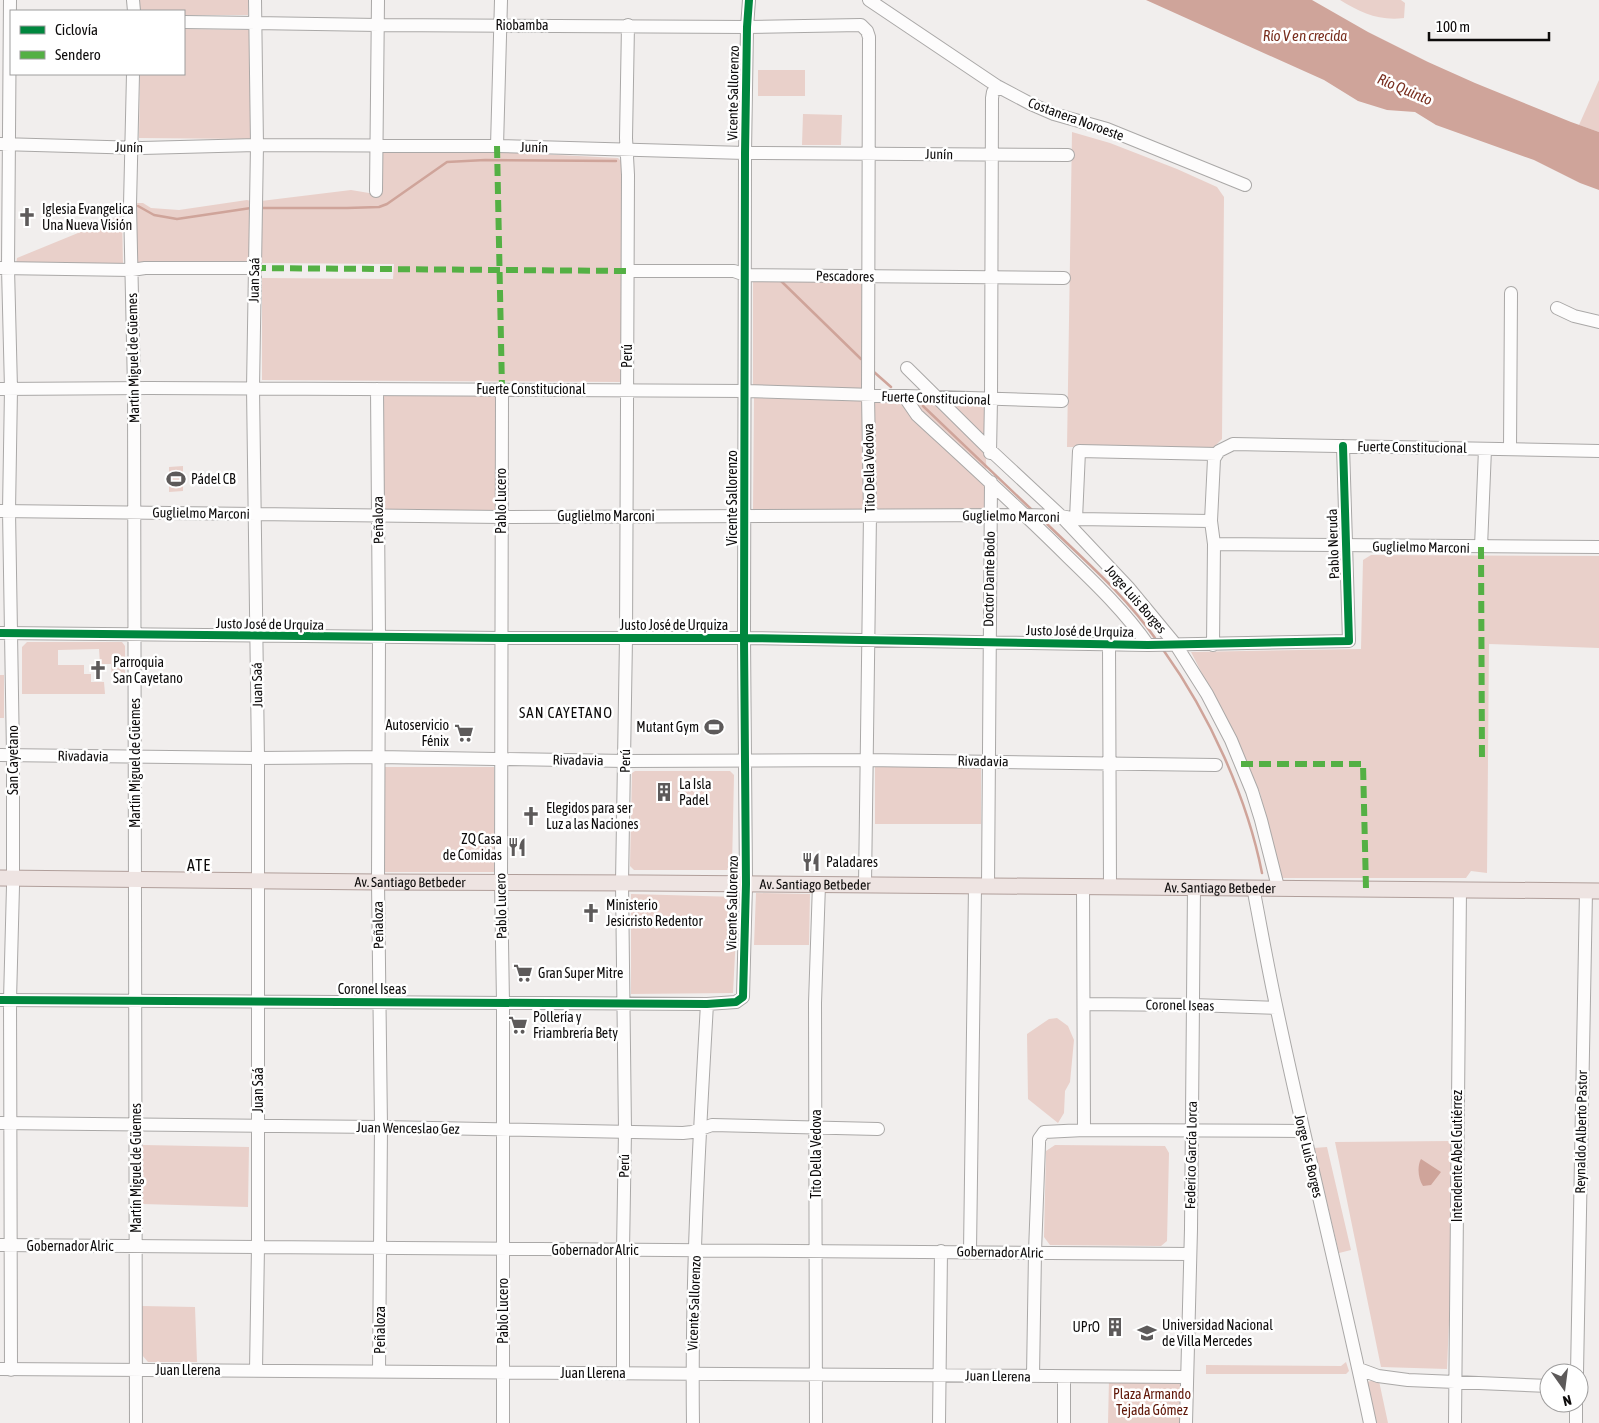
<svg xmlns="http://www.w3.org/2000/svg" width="1599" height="1423" font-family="'Asap Condensed',sans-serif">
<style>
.green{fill:#e9d0ca}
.water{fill:#cfa49a}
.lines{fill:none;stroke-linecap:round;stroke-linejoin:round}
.stream{stroke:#cfa49a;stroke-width:2.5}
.minor-casing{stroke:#aaa8a7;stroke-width:14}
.major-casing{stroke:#b09e9a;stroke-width:17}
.minor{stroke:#fdfcfc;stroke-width:12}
.major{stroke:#eee4e2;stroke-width:15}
.quiet{stroke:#54b044;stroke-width:6;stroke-dasharray:12 6;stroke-linecap:butt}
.cycleway-casing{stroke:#fff;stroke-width:11}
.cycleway{stroke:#00873e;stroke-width:8}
.labels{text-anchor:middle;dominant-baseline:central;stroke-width:5;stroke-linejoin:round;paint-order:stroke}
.street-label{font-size:14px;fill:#0d0b0b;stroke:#fff}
.poi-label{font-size:14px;fill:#0d0b0b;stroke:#fff;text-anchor:start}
.park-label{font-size:14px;fill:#5f1607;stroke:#fff}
.water-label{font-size:15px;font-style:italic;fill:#792f1f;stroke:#fff}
.neighbourhood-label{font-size:15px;letter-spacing:1px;fill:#0d0b0b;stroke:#fff}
.quarter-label{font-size:16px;letter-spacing:1px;fill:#0d0b0b;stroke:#fff}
</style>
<rect width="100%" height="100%" fill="#f1eeed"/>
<path class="green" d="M 137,0 L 248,0 L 248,15 L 184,15 L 184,11 L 137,11 Z
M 1340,0 L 1401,0 L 1405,3 L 1404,18 C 1379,21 1361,13 1340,0 Z
M 184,29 L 251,30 L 250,139 L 139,138 L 140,74 L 184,74 Z
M 758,70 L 805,70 L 805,96 L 758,96 Z
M 1599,80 L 1599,132 L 1579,125 Z
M 803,114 L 842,115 L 841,145 L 802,145 Z
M 1072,132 L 1110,143 L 1177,169 L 1217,187 L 1224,197 L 1222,439 L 1214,447 L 1067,447 Z
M 476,151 L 618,158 L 623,163 L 621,382 L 262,380 L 262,278 L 393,279 L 394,264 L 259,263 L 261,201 L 351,190 L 381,195 L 382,152 Z
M 247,200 L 251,201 L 250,265 L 136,265 L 136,203 L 143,203 L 151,208 L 179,210 Z
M 122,215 L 123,265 L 16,264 L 17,258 Z
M 753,278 L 863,280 L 863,391 L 753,386 Z
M 497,395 L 495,511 L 384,510 L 382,396 Z
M 754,398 L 864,401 L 865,510 L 753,510 Z
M 873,401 L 985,404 L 987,509 L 876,509 Z
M 183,466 L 183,491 L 169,492 L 169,467 Z
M 1371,555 L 1599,556 L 1599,648 L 1489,644 L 1487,873 L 1471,871 L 1466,878 L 1281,878 L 1260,793 L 1245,758 L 1191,652 L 1361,649 L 1363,560 Z
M 27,642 L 122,642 L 125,646 L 125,679 L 112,679 L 111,664 L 100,664 L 99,649 L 58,650 L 58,665 L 84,665 L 84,674 L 91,674 L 91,682 L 104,682 L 105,694 L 22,694 L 22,647 Z
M 0,675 L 4,675 L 4,718 L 0,718 Z
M 384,767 L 494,767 L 494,872 L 383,872 Z
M 875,767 L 981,767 L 981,824 L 875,824 Z
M 635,771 L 730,771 L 734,775 L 732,867 L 728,870 L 634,870 L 630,866 L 632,773 Z
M 756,893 L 810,894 L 809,945 L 754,945 Z
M 631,894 L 738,897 L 733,993 L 631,994 Z
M 1057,1018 L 1068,1026 L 1074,1040 L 1070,1082 L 1065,1091 L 1064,1113 L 1058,1123 L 1028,1099 L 1027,1034 L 1049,1019 Z
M 1451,1141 L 1450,1298 L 1447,1369 L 1381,1367 L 1335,1142 Z
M 143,1145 L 249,1147 L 248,1207 L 142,1204 Z
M 1055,1145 L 1165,1146 L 1169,1153 L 1167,1241 L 1161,1246 L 1050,1245 L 1044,1237 L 1046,1151 Z
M 1327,1147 L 1351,1250 L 1339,1253 L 1314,1148 Z
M 142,1306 L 195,1307 L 197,1362 L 148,1362 L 142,1355 Z
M 1346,1362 L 1349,1371 L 1346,1374 L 1206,1374 L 1206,1365 L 1341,1366 Z
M 1109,1380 L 1177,1381 L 1180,1383 L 1180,1423 L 1108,1423 Z
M 1376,1380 L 1379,1381 L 1388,1423 L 1375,1423 L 1366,1382 Z"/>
<path class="water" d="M 1146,0 L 1312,0 L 1368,32 L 1428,62 L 1475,83 L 1571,122 L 1599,132 L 1599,190 L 1580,183 L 1534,160 L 1436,125 L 1415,112 L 1387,110 L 1358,101 L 1324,80 Z
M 1421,1159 L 1441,1172 L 1431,1185 L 1423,1186 C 1418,1179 1417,1166 1421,1159 Z"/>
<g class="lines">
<path class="stream" d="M 138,206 L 154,215 L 177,219 L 251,208
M 259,208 L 347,208 L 379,207 L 387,204 L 447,162 L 485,160 L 616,161
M 780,280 L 861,359
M 874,372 L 891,387
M 923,406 L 1032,510
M 1047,524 C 1084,560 1125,595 1155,638
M 1164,651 C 1209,714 1247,797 1262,873"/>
<g class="minor-casing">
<path id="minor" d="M 10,0 L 8,268 L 11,389 L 9,511 L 13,755 L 13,886 L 10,1000 L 11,1370
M 133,0 L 134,11
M 255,0 L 257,145 L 253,388 L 258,758 L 258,1247 L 256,1370
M 869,0 L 997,86 L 1031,104 L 1054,114 L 1107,129 L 1245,185
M 184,22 L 378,25 L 747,27 L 861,25 L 867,31 L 869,37 L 868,395 L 870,514 L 865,885
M 133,74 L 130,205 L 134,388 L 136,1423
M 0,144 L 142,148 L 257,145 L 497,146 L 745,153 L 1068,155
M 497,146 L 501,0
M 376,191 L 378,0
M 0,268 L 132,270 L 145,268 L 254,268
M 627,271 L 734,271 L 745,275 L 1064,278
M 1557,308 L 1574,316 L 1599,322
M 907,368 L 989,449 L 1061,516 L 1128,587 L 1176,645 L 1207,694 L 1231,740 L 1252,791 L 1261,820 L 1278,887
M 0,389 L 149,388 L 745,391 L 1062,401
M 377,389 L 379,637 L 378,882 L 381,1127 L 379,1371
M 502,389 L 501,883 L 503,1002 L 503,1423
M 904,396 L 917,415 C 968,462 1020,509 1069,558 C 1097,585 1126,613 1148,645
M 1510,449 L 1511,293
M 990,453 L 991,399 L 992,98 L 993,92 L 999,87
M 0,511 L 501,517 L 1025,515 L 1061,516 L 1076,519 L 1211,521
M 1076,519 L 1079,451 L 1217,454 L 1219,451 L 1233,444 L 1599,451
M 1214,544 L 1599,547
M 1481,547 L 1485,449
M 0,633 L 502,638 L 744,638 L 1148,645 L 1349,641 L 1343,446
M 1109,644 L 1110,887
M 1213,645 L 1214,544 L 1211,521 L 1214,459 L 1217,454
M 0,755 L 258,758 L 378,757 L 625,761 L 866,760 L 1216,765
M 988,886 L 991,482
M 1083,887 L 1084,1130
M 1253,887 C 1261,928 1268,969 1277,1010 C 1306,1148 1341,1285 1370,1423
M 0,1000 L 707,1004 L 736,1002 L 743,997 L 746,884 L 744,638 L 745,153 L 747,27 L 749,0
M 1084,1004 L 1193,1005 L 1276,1008
M 0,1123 L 381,1127 L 683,1133 L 692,1132 L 712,1125 L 878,1129
M 0,1245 L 1190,1254
M 970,1251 L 975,886
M 0,1369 L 1187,1377
M 1359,1369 L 1378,1376 L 1408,1380 L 1549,1386
M 623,1373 L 623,1250 L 625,1131 L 622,883 L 626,638 L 628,175 L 626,138 L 628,25
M 1577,1373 L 1586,891
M 1033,1376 L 1035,1252 L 1039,1144 L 1039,1139 L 1044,1132 L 1084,1130 L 1303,1131
M 1576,1403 L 1576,1423
M 693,1423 C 691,1283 699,1143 707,1004
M 816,1423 L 815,1003 L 819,884
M 939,1423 L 941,1251
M 1064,1423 L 1064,1377
M 1186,1423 L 1191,1229 L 1194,887
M 1455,1423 L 1460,889"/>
</g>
<g class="major-casing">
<g id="major">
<path id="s1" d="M 0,878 L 378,882 L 644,883 L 1599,891"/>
</g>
</g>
<use href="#minor" class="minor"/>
<use href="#major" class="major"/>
<path class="quiet" d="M 497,146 L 502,389
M 254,268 L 627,271
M 1481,547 L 1482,760
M 1241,764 L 1363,764 L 1366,888"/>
<g class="cycleway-casing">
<path id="cycleway" d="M 0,633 L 502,638 L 744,638 L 1148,645 L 1349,641 L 1343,446
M 0,1000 L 707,1004 L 736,1002 L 743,997 L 746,884 L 744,638 L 745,153 L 747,27 L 749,0"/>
</g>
<use href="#cycleway" class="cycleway"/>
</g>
<defs>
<g id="church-bare" transform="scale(1.5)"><path d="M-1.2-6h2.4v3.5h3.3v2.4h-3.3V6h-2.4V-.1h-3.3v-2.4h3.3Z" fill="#5d5a5a" stroke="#fff" stroke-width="2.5" paint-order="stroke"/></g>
<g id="stadium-bare" transform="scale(1.5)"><path d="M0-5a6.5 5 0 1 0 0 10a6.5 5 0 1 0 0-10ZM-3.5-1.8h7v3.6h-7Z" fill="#5d5a5a" stroke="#fff" stroke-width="2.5" paint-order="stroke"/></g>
<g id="supermarket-bare" transform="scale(1.5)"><path d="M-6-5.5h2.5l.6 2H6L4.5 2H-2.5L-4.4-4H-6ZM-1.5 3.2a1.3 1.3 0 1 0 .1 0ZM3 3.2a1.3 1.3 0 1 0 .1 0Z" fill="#5d5a5a" stroke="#fff" stroke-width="2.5" paint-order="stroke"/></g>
<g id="building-bare" transform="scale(1.5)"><path d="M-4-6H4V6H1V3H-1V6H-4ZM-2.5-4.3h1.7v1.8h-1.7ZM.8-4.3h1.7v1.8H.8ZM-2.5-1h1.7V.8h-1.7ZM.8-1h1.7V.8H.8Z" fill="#5d5a5a" stroke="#fff" stroke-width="2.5" paint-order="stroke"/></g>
<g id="restaurant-bare" transform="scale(1.5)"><path d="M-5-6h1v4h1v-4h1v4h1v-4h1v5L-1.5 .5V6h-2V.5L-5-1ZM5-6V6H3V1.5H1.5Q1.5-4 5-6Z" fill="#5d5a5a" stroke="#fff" stroke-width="2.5" paint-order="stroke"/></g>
<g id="university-bare" transform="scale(1.5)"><path d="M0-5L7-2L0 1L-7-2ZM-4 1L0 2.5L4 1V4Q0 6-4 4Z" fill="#5d5a5a" stroke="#fff" stroke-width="2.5" paint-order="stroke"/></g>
</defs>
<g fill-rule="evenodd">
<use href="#church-bare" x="27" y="217"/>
<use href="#stadium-bare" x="176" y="479"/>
<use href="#church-bare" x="98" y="670"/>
<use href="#stadium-bare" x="714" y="727"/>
<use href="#supermarket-bare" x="464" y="733"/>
<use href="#building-bare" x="664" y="792"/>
<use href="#church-bare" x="531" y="816"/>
<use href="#restaurant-bare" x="517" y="847"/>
<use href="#restaurant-bare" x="811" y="862"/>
<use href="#church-bare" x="591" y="913"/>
<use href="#supermarket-bare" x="523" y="973"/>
<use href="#supermarket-bare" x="518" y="1025"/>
<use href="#building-bare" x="1115" y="1327"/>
<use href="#university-bare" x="1147" y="1333"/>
</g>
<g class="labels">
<g class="street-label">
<text x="522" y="25">Riobamba</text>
<text transform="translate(733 93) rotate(-89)">Vicente Sallorenzo</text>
<text transform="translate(1076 119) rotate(20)">Costanera Noroeste</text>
<text transform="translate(129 147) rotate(1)">Junín</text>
<text transform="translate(534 147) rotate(1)">Junín</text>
<text transform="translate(939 154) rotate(1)">Junín</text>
<text transform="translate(845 276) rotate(1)">Pescadores</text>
<text transform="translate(254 280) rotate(-89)">Juan Saá</text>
<text transform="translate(627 356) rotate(-90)">Perú</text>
<text transform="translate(133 358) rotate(-91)">Martín Miguel de Güemes</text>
<text x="531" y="389">Fuerte Constitucional</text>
<text transform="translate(936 398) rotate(2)">Fuerte Constitucional</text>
<text transform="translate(1412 447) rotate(1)">Fuerte Constitucional</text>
<text transform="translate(869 468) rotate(-91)">Tito Della Vedova</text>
<text transform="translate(732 498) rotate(-90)">Vicente Sallorenzo</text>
<text transform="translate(501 501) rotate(-90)">Pablo Lucero</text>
<text transform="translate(201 513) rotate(1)">Guglielmo Marconi</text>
<text x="606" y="516">Guglielmo Marconi</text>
<text transform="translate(1011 516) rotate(1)">Guglielmo Marconi</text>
<text transform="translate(378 520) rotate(-91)">Peñaloza</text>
<text transform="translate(1333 544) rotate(-92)">Pablo Neruda</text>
<text transform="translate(1421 547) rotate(1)">Guglielmo Marconi</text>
<text transform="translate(989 579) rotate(-89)">Doctor Dante Bodo</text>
<text transform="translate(1136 599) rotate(49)">Jorge Luis Borges</text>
<text transform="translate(270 624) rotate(1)">Justo José de Urquiza</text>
<text x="674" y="625">Justo José de Urquiza</text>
<text transform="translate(1080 631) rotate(1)">Justo José de Urquiza</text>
<text transform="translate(257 685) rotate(-91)">Juan Saá</text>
<text transform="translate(83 756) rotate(1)">Rivadavia</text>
<text transform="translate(13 760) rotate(-90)">San Cayetano</text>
<text transform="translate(578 760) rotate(1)">Rivadavia</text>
<text transform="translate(625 761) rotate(-89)">Perú</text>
<text transform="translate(983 761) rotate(1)">Rivadavia</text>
<text transform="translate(135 763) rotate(-90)">Martín Miguel de Güemes</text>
<text stroke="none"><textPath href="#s1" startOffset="410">Av. Santiago Betbeder</textPath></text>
<text stroke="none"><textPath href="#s1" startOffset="815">Av. Santiago Betbeder</textPath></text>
<text stroke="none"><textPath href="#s1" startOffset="1220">Av. Santiago Betbeder</textPath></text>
<text transform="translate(732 903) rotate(-89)">Vicente Sallorenzo</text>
<text transform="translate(501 906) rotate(-91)">Pablo Lucero</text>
<text transform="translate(378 925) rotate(-91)">Peñaloza</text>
<text x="372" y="989">Coronel Iseas</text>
<text transform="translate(1180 1005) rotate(1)">Coronel Iseas</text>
<text transform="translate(258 1090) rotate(-90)">Juan Saá</text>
<text transform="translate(408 1128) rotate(1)">Juan Wenceslao Gez</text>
<text transform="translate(1581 1132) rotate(-89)">Reynaldo Alberto Pastor</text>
<text transform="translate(816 1154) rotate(-90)">Tito Della Vedova</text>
<text transform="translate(1191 1155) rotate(-89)">Federico García Lorca</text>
<text transform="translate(1309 1156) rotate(77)">Jorge Luis Borges</text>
<text transform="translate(1457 1156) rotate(-90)">Intendente Abel Gutiérrez</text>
<text transform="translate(624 1166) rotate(-89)">Perú</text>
<text transform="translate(136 1168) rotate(-90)">Martín Miguel de Güemes</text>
<text x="70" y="1246">Gobernador Alric</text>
<text x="595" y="1250">Gobernador Alric</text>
<text transform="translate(1000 1252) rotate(1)">Gobernador Alric</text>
<text transform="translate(694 1303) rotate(-88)">Vicente Sallorenzo</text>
<text transform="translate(503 1311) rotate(-90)">Pablo Lucero</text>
<text transform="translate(380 1330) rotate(-90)">Peñaloza</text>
<text x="188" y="1370">Juan Llerena</text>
<text x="593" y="1373">Juan Llerena</text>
<text transform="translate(998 1376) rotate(1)">Juan Llerena</text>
</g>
<g class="poi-label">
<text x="42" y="209">Iglesia Evangelica<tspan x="42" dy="16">Una Nueva Visión</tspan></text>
<text x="191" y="479">Pádel CB</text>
<text x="113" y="662">Parroquia<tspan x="113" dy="16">San Cayetano</tspan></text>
<text x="449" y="725" text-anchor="end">Autoservicio<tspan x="449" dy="16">Fénix</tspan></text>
<text x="699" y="727" text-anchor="end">Mutant Gym</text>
<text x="679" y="784">La Isla<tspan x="679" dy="16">Padel</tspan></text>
<text x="546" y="808">Elegidos para ser<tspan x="546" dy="16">Luz a las Naciones</tspan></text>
<text x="502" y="839" text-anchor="end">ZQ Casa<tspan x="502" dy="16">de Comidas</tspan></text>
<text x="826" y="862">Paladares</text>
<text x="606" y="905">Ministerio<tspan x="606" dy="16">Jesicristo Redentor</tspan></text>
<text x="538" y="973">Gran Super Mitre</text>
<text x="533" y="1017">Pollería y<tspan x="533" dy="16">Friambrería Bety</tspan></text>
<text x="1162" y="1325">Universidad Nacional<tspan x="1162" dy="16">de Villa Mercedes</tspan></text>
<text x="1100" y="1327" text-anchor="end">UPrO</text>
</g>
<g class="park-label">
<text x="1152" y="1394">Plaza Armando<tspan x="1152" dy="16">Tejada Gómez</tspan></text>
</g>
<g class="water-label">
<text x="1305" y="35">Río V en crecida</text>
<text transform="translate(1405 89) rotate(23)">Río Quinto</text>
</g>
<g class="neighbourhood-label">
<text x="566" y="712">SAN CAYETANO</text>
</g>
<g class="quarter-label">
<text x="199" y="865">ATE</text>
</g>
</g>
<rect x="10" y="10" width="175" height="65" fill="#ffffff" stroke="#9e9d9d"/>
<rect x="20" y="26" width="25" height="8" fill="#00873e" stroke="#9e9d9d"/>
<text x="55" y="35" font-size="15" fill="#0d0b0b">Ciclovía</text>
<rect x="20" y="51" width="25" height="8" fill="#54b044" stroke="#9e9d9d"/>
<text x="55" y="60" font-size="15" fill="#0d0b0b">Sendero</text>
<g transform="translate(1564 1388) rotate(166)"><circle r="24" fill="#ffffff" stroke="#9e9d9d"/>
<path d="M0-4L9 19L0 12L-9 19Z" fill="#5d5a5a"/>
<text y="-8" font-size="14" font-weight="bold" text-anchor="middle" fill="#0d0b0b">N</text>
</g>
<path d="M1429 32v8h120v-8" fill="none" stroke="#0d0b0b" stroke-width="2.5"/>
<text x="1436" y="32" font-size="15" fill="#0d0b0b" stroke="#ffffff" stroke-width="4" paint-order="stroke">100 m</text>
</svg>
